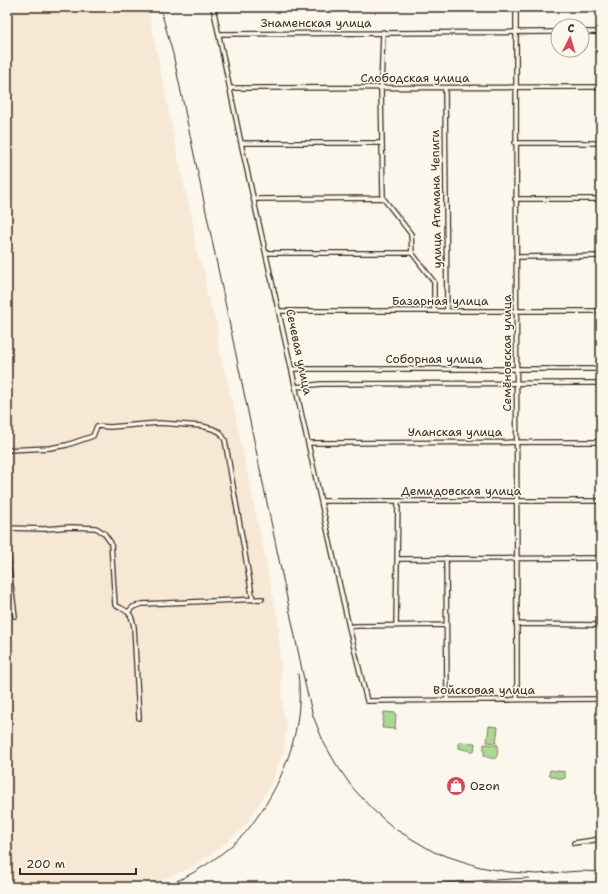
<svg xmlns="http://www.w3.org/2000/svg" width="608" height="894" font-family="'Shantell Sans',sans-serif">
<style>
.built{fill:#f6e8d4}
.green{fill:#add795;stroke:#74805a}
.lines{fill:none;stroke-linecap:round;stroke-linejoin:round}
.minor-casing{stroke:#3b2a1e;stroke-width:6}
.minor{stroke:#fbf7ec;stroke-width:3.5}
.rail{stroke:#3b2a1e;stroke-width:1}
.labels{text-anchor:middle;dominant-baseline:central;stroke-width:3;stroke-linejoin:round;paint-order:stroke}
.street-label{font-size:12px;fill:#3b2a1e;stroke:#fbf7ec}
.poi-label{font-size:12px;fill:#3b2a1e;stroke:#fbf7ec;text-anchor:start}
</style>
<rect width="100%" height="100%" fill="#fbf7ec"/>
<filter id="ink" filterUnits="userSpaceOnUse"><feTurbulence type="fractalNoise" baseFrequency=".025" numOctaves="2"/><feDisplacementMap in="SourceGraphic" scale="8" xChannelSelector="R" yChannelSelector="G"/><feConvolveMatrix kernelMatrix="1 2 1 2 8 2 1 2 1" color-interpolation-filters="sRGB"/></filter>
<g filter="url(#ink)">
<path class="built" d="M 7,7 L 146,7 L 150,19 L 183,182 L 192,218 L 196,251 L 205,274 L 207,295 L 217,325 L 218,344 L 233,405 L 278,620 L 283,713 L 287,726 L 284,749 L 272,783 L 245,826 L 221,847 L 193,867 L 145,887 L 7,887 Z"/>
<path class="green" d="M 384,712 L 396,713 L 395,729 L 382,728 Z
M 489,726 L 498,727 L 496,743 L 487,742 Z
M 459,742 L 475,743 L 474,752 L 459,748 Z
M 484,744 L 498,745 C 497,759 498,761 484,756 Z
M 550,770 L 565,772 L 565,778 L 562,779 L 551,776 L 549,774 Z"/>
<g class="lines">
<g class="minor-casing">
<path id="minor" d="M 213,7 L 241,143 L 349,627 L 367,701 L 601,699
M 516,7 L 517,700
M 383,32 L 381,88 L 383,198 L 411,234 L 412,253 L 434,282 L 434,311
M 582,32 L 601,32
M 219,34 L 558,32
M 230,88 L 601,87
M 445,88 L 447,311
M 241,143 L 382,143
M 515,143 L 601,143
M 255,199 L 383,198
M 515,199 L 601,199
M 266,253 L 412,253
M 516,257 L 601,256
M 280,311 L 601,311
M 292,369 L 601,369
M 296,387 L 321,384 L 601,383
M 308,443 L 601,442
M 7,450 L 50,448 L 67,445 L 93,436 L 97,426 L 110,427 L 159,423 L 202,426 L 213,429 L 220,432 L 225,440 L 253,600
M 322,501 L 601,501
M 7,528 L 44,529 L 70,527 L 96,528 L 104,533 L 111,543 L 115,605 C 128,612 131,611 134,627 L 139,718
M 7,542 L 9,569 L 15,616
M 446,558 L 447,700
M 398,559 L 601,558
M 128,612 L 133,607 L 142,604 L 262,599
M 516,624 L 601,625
M 396,626 L 398,501
M 349,627 L 356,626 L 446,625
M 574,843 L 601,839"/>
</g>
<use href="#minor" class="minor"/>
<path class="rail" d="M 160,7 L 173,54 L 305,684 L 313,716 L 324,743 L 336,764 L 352,787 L 372,809 L 395,829 L 434,852 L 480,867 L 509,872 L 537,874 L 581,871 L 601,872
M 163,887 C 192,876 219,858 242,836 C 247,832 251,825 255,820 C 285,780 305,724 298,674
M 371,887 L 529,878"/>
</g>
</g>
<defs>
<g id="shop-disc" transform="scale(1)"><circle r="9.5" fill="#d1495b" stroke="#fbf7ec"/><path d="M-5-2.5h2.3a2.7 3.5 0 0 1 5.4 0H5L5.5 6h-11ZM-1.5-2.5h3a1.5 2.3 0 0 0-3 0Z" fill="#fff"/></g>
</defs>
<g fill-rule="evenodd">
<use href="#shop-disc" x="456" y="786"/>
</g>
<g class="labels">
<g class="street-label">
<text x="316" y="23">Знаменская улица</text>
<text x="415" y="78">Слободская улица</text>
<text transform="translate(436 199) rotate(-91)">улица Атамана Чепиги</text>
<text x="440" y="301">Базарная улица</text>
<text transform="translate(299 352) rotate(78)">Сечевая улица</text>
<text transform="translate(507 353) rotate(-90)">Семёновская улица</text>
<text x="434" y="359">Соборная улица</text>
<text x="455" y="432">Уланская улица</text>
<text x="461" y="491">Демидовская улица</text>
<text x="484" y="690">Войсковая улица</text>
</g>
<g class="poi-label">
<text x="470" y="786">Ozon</text>
</g>
</g>
<rect width="608" height="894" fill="none" stroke="#fbf7ec" stroke-width="24"/>
<rect x="12" y="12" width="584" height="870" fill="none" stroke="#3b2a1e" stroke-width="1.5" filter="url(#ink)"/>
<g transform="translate(570 38) rotate(5)"><circle r="19" fill="#fbf7ec" stroke="#aea59a"/>
<path d="M0-3L7 15L0 10L-7 15Z" fill="#d1495b"/>
<text y="-6" font-size="11" font-weight="bold" text-anchor="middle" fill="#3b2a1e">С</text>
</g>
<path d="M20 868v6h116v-6" fill="none" stroke="#3b2a1e" stroke-width="2"/>
<text x="26" y="868" font-size="12" fill="#3b2a1e" stroke="#fbf7ec" stroke-width="3" paint-order="stroke">200 m</text>
</svg>
